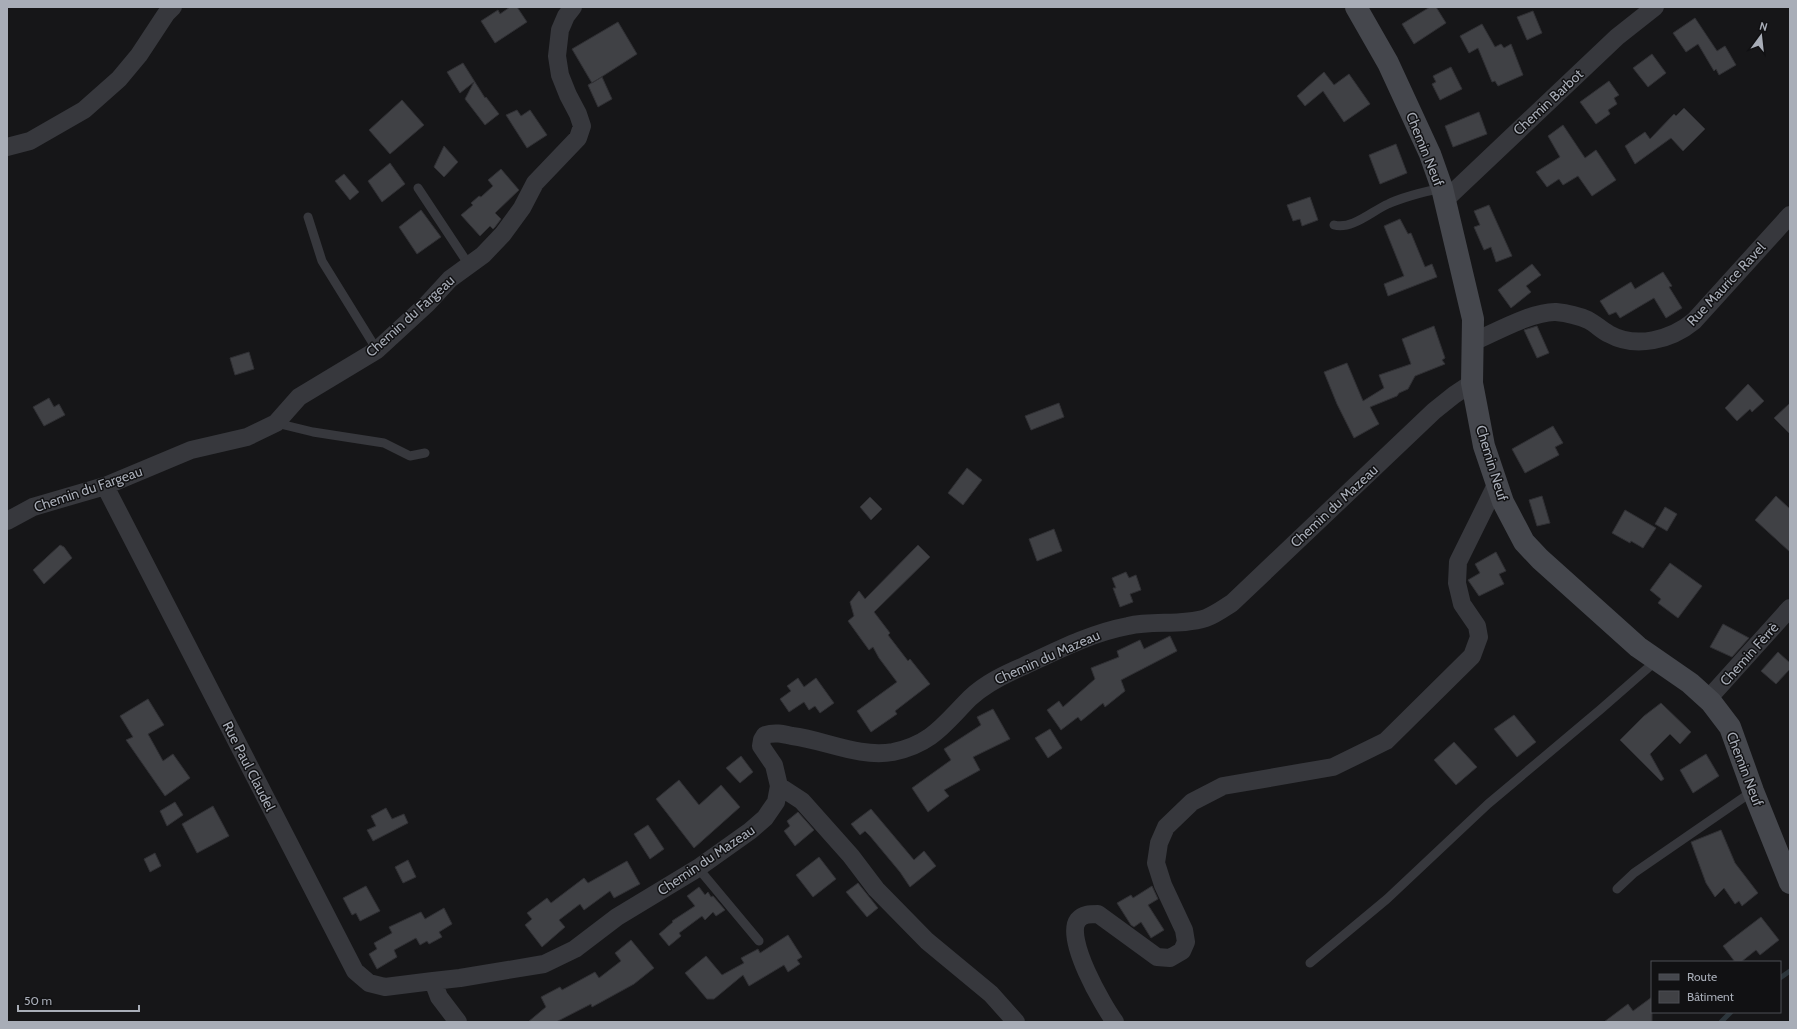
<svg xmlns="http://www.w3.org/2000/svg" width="1797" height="1029" font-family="Cabin,sans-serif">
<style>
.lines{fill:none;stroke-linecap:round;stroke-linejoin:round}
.stream{stroke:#2c353b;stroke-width:5}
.building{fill:#404145;stroke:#303034}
.lane{stroke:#37383d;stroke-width:9}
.street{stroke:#37383d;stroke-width:18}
.secondary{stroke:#45474d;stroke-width:22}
.labels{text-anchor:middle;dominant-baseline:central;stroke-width:3;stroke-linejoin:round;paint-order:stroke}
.street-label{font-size:14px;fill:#a8adb7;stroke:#111113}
</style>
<rect width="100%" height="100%" fill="#161618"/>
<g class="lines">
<path class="stream" d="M 1780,978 L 1790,971
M 1721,1022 L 1731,1012"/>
</g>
<path class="building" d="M 510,7 L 517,7 L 527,22 L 495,43 L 481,21 L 498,10 L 500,14 Z
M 1430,7 L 1436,7 L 1446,23 L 1414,44 L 1402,24 Z
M 1533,11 L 1542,33 L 1527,40 L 1517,17 Z
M 1695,18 L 1717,51 L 1725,46 L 1736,65 L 1719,75 L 1716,69 L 1714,71 L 1698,44 L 1686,52 L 1673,33 Z
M 618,22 L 637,54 L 592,83 L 572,49 Z
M 1482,24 L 1495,47 L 1501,44 L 1504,48 L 1511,44 L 1523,75 L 1498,86 L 1495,81 L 1492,82 L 1478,48 L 1469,53 L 1460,36 Z
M 1652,54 L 1666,73 L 1648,87 L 1633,68 Z
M 463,63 L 485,98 L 486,97 L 499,114 L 485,125 L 465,99 L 474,82 L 460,93 L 447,72 Z
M 1451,67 L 1462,89 L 1440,100 L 1432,84 L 1436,82 L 1433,76 Z
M 1324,72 L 1334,85 L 1349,74 L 1370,104 L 1344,122 L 1323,91 L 1305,106 L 1297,96 Z
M 602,77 L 612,99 L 598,107 L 588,85 Z
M 1609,81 L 1619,95 L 1614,98 L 1617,104 L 1608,110 L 1610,114 L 1596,124 L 1580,102 Z
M 402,100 L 424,125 L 390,154 L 369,130 Z
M 1684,108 L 1705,129 L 1683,151 L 1671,138 L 1635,164 L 1625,146 L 1645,132 L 1650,139 L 1674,114 L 1676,116 Z
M 517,110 L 521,116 L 530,110 L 547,135 L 527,148 L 506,115 Z
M 1479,112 L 1487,134 L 1453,147 L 1445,126 Z
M 1563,125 L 1585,158 L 1596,150 L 1616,180 L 1592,196 L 1578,176 L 1563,185 L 1559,179 L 1547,187 L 1536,172 L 1560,157 L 1548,136 Z
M 1396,144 L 1407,173 L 1380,184 L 1369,155 Z
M 444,146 L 458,162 L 444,177 L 434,167 Z
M 390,163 L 405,184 L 382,202 L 368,181 Z
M 501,169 L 519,190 L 495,213 L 501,219 L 495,227 L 493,229 L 490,226 L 480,236 L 461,215 L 473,205 L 471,203 L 479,196 L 481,197 L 493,186 L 488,180 Z
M 344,174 L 359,192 L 350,200 L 335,181 Z
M 1310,197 L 1318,220 L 1302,226 L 1300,219 L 1293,221 L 1287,205 Z
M 1489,205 L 1512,256 L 1496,262 L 1491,247 L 1484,250 L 1474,227 L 1480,225 L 1474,211 Z
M 421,210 L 441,237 L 417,254 L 399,227 Z
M 1400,219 L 1408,234 L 1411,233 L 1425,267 L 1432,264 L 1437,277 L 1388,296 L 1384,284 L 1404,276 L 1384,226 Z
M 1532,264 L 1541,275 L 1526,286 L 1531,292 L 1511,308 L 1498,290 Z
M 1663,272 L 1672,286 L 1669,287 L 1682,308 L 1666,318 L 1654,298 L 1620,318 L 1616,312 L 1609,315 L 1600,301 L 1631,282 L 1635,289 Z
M 1434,326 L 1445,358 L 1442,360 L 1445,364 L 1415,376 L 1408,389 L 1399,393 L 1397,396 L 1370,407 L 1379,424 L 1354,438 L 1337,404 L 1324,372 L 1347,363 L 1363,401 L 1384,388 L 1379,375 L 1411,364 L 1402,339 Z
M 1537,326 L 1549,353 L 1537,358 L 1524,330 Z
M 249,352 L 254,369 L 235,375 L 230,358 Z
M 1748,384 L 1764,401 L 1752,412 L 1750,409 L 1737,421 L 1725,408 Z
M 49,398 L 54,407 L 59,404 L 65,415 L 44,426 L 33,407 Z
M 1059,403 L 1064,417 L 1031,430 L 1025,416 Z
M 1790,403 L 1790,434 L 1774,418 Z
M 1553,426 L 1563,443 L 1555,447 L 1559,455 L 1525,473 L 1512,449 Z
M 967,468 L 982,480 L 963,505 L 948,493 Z
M 1542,496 L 1550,523 L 1537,526 L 1529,500 Z
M 1776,496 L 1790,509 L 1790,552 L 1755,520 Z
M 870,497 L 882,509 L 871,520 L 860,507 Z
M 1665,507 L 1677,514 L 1667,531 L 1655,524 Z
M 1625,510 L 1656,528 L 1643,548 L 1631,541 L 1630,543 L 1612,533 Z
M 1054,529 L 1062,551 L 1037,561 L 1029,539 Z
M 60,545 L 64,547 L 72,558 L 44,584 L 33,570 Z
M 918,545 L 930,557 L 874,612 L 890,633 L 888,635 L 908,661 L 910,659 L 930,684 L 895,711 L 897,714 L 871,732 L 857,711 L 897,682 L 879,658 L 873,647 L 869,650 L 848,621 L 854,616 L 850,602 L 859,591 L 865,599 Z
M 1496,552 L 1506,571 L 1499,574 L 1504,584 L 1479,596 L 1468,580 L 1480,573 L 1475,564 Z
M 1670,563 L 1702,586 L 1678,618 L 1658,603 L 1661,599 L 1650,590 Z
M 1126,572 L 1129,578 L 1136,575 L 1141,590 L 1130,594 L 1133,602 L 1120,607 L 1113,588 L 1116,588 L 1112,578 Z
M 1723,624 L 1749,638 L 1732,657 L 1710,647 Z
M 1170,636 L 1177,651 L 1121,680 L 1125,691 L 1105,707 L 1103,703 L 1081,721 L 1078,717 L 1061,730 L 1047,710 L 1059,701 L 1063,707 L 1095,679 L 1091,668 L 1119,657 L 1117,651 L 1140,640 L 1144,649 Z
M 1778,652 L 1790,663 L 1790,669 L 1776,684 L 1761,671 Z
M 798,678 L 804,687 L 816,678 L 834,703 L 820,713 L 815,706 L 809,710 L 804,702 L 789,712 L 780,699 L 791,691 L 787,686 Z
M 148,699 L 164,725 L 148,734 L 163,761 L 173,754 L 190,778 L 165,796 L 126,740 L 133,737 L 120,716 Z
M 1661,703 L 1691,732 L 1680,744 L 1670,734 L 1650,754 L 1664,779 L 1661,781 L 1620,740 L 1644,716 Z
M 993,709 L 1010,739 L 973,757 L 980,770 L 944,790 L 949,796 L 928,812 L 912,788 L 951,760 L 944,749 L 981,725 L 977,717 Z
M 1514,715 L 1536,742 L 1517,757 L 1494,729 Z
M 1050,729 L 1062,748 L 1048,758 L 1035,738 Z
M 1454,742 L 1477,767 L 1456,785 L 1434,760 Z
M 1706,754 L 1719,776 L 1693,793 L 1680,770 Z
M 741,756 L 753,772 L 740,783 L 726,768 Z
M 679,780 L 699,805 L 721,785 L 740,807 L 694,848 L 656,799 Z
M 175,802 L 183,815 L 167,826 L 160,811 Z
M 213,806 L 229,836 L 197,853 L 182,824 Z
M 386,808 L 392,819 L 404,814 L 408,823 L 373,841 L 367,830 L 376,826 L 371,816 Z
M 871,809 L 914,860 L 924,851 L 936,866 L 910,887 L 900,872 L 870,836 L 865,831 L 860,835 L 851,824 Z
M 798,812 L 814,830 L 795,846 L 784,831 L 790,826 L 787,821 Z
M 648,825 L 664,849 L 650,859 L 634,834 Z
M 1721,830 L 1735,863 L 1758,893 L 1742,906 L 1739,901 L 1735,904 L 1724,888 L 1715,897 L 1706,883 L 1691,842 Z
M 155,853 L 161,866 L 150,872 L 144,859 Z
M 819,857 L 836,879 L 813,897 L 796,875 Z
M 408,860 L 416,877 L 403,883 L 395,867 Z
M 627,861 L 640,884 L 614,898 L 610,891 L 584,910 L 580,904 L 559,920 L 565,927 L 542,947 L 525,925 L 532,919 L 527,913 L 547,898 L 551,903 L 584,878 L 588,883 Z
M 858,883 L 878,908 L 867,917 L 846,892 Z
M 366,886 L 380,911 L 360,921 L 356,913 L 352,915 L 343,898 Z
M 1152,886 L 1158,899 L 1148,905 L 1164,930 L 1151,938 L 1141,922 L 1134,927 L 1131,925 L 1117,903 L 1131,895 L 1133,898 Z
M 699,887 L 705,895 L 708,892 L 711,897 L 713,896 L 725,910 L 716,916 L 713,912 L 705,920 L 702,916 L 679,933 L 681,936 L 669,946 L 659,934 L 673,922 L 672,921 L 695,906 L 687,896 Z
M 444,908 L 452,924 L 439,932 L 442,937 L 429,944 L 427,941 L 420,945 L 416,938 L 394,950 L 397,957 L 377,969 L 369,954 L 377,949 L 374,943 L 392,933 L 389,927 L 421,912 L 425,919 Z
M 1761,917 L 1779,940 L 1760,955 L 1756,950 L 1741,962 L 1735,962 L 1723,946 Z
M 788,935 L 802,957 L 797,960 L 800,964 L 788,972 L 784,965 L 749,986 L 743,975 L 714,999 L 707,999 L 685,973 L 706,956 L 722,975 L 744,963 L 741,958 L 758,949 L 760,953 Z
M 631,940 L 654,968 L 634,984 L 592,1007 L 591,1004 L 556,1022 L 528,1022 L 546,1007 L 541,997 L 560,987 L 562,990 L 595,972 L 599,978 L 621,961 L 615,953 Z
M 1652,997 L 1652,1022 L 1604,1022 L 1628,1004 L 1633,1011 Z"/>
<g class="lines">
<path class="lane" d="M 418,188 L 469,265
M 308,217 L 322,261 L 377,350
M 1334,225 C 1352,230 1372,211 1388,204 C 1405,196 1423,192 1442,188
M 276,423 L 313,432 L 384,443 L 410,456 L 425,453
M 698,868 L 759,941
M 1617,889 L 1634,873 L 1753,791
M 1310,963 L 1387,899 L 1488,804 L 1601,709 L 1657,660"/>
<path class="street" d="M 7,147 L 30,141 L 84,110 L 119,79 L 139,55 L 166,14 L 173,7
M 1445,200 L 1617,37 L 1655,7
M 1473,342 C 1494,333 1533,311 1556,312 C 1566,313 1579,316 1588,320 C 1596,324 1601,330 1609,334 C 1636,349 1671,340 1694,321 L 1790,215
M 105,486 L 355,971 L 369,983 L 385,987 L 433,981
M 7,521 L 33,507 L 105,486 L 191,450 L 247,437 L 276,423 L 299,397 L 377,350 L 427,304 L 450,279 L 483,255 L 503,234 L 522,208 L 535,183 L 578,138 L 582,126 L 578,114 L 568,95 L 560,75 L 557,56 L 560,30 L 566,16 L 573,7
M 1708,699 L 1790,608
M 779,786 L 802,801 L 851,856 L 876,889 L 927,941 L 991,994 L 1016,1022
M 458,1022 L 439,997 L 433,981 L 460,978 L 544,964 L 575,949 L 617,917 L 698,868 L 750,831 L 765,818 L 776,802 L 779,786 L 774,765 L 761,746 L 762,740 L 765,735 C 775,732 783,734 792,736 C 825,740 859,758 893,752 C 932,744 944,724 970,698 C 986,683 1005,674 1024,666 C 1058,650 1091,633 1128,626 C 1153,620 1181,626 1206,618 C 1216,614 1224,608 1232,603 L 1434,411 L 1454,395 L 1472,383
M 1115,1022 C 1103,1006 1064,938 1078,920 C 1083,914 1090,914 1098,914 L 1157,957 L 1170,958 L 1182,951 L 1186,942 L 1184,930 L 1163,885 L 1156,863 L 1159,843 L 1166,827 L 1192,802 L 1223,786 L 1333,767 L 1386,741 L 1472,656 L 1479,637 L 1477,626 L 1462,604 L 1457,583 L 1458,562 L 1496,485"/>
<path class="secondary" d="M 1356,7 L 1388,63 L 1430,154 L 1442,188 L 1473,319 L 1472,383 L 1477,409 L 1484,446 L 1503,502 L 1524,542 L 1540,559 L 1638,647 L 1690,683 L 1711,702 L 1730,727 L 1753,791 L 1790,883"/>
</g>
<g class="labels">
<g class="street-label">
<text transform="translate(1548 102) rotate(-43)">Chemin Barbot</text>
<text transform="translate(1425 149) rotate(68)">Chemin Neuf</text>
<text transform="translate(1726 284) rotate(-47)">Rue Maurice Ravel</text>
<text transform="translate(410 316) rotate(-42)">Chemin du Fargeau</text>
<text transform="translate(1492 463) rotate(73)">Chemin Neuf</text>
<text transform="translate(88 489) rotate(-19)">Chemin du Fargeau</text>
<text transform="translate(1334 506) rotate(-43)">Chemin du Mazeau</text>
<text transform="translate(1749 654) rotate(-48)">Chemin Fèrrè</text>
<text transform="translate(1047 657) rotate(-24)">Chemin du Mazeau</text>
<text transform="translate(249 766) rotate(63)">Rue Paul Claudel</text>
<text transform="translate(1745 769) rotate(69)">Chemin Neuf</text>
<text transform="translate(706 860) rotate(-34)">Chemin du Mazeau</text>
</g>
</g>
<rect width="1797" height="1029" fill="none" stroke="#a8adb7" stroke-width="16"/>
<rect x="1651" y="961" width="130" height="52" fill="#111113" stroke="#4d4f55"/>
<rect x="1659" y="974" width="20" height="6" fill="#45474d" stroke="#4d4f55"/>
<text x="1687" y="981" font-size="12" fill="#a8adb7">Route</text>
<rect x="1659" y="991" width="20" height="12" fill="#404145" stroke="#4d4f55"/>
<text x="1687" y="1001" font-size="12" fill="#a8adb7">Bâtiment</text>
<g transform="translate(1761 36) rotate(15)" stroke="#111113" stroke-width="3" paint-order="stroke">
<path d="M0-3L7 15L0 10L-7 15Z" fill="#a8adb7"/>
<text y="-6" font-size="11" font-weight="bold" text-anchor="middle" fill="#a8adb7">N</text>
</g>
<path d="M18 1005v6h121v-6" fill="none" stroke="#a8adb7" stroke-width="2"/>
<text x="24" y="1005" font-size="12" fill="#a8adb7" stroke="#111113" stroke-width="3" paint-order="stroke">50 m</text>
</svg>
